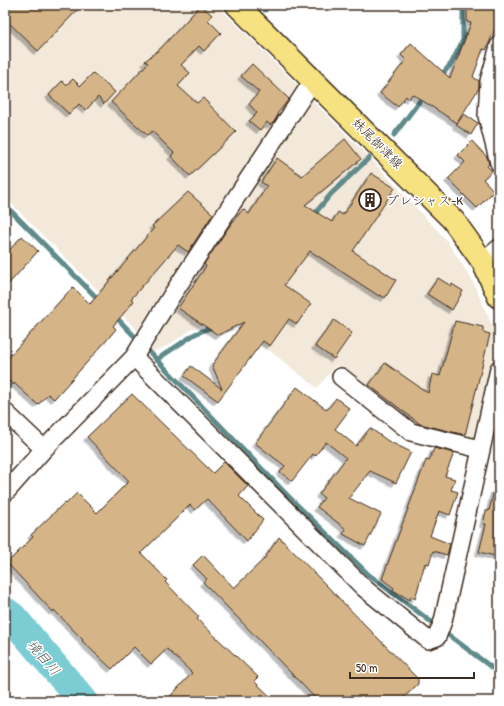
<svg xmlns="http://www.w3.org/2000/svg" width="504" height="706" font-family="'Patrick Hand','Klee One',sans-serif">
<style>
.built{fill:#f2e9db}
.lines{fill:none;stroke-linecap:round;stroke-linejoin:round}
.stream{stroke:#618b8b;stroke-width:5}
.river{stroke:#7bccd4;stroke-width:30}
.building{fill:#d5b588;stroke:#3b2a1e;filter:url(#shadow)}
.minor-casing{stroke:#3b2a1e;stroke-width:20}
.primary-casing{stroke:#3b2a1e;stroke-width:25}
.minor{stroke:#fff;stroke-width:17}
.primary{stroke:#f7e281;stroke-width:22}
.labels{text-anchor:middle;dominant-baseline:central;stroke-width:3;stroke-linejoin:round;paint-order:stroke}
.street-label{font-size:13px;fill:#3b2a1e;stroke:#fff}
.poi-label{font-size:13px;fill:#3b2a1e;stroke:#fff;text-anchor:start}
.water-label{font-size:14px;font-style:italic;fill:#4e5b55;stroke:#fff}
</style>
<defs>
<filter id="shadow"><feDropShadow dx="-3.5" dy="3.5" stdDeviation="0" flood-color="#0004"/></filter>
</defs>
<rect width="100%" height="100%" fill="#fff"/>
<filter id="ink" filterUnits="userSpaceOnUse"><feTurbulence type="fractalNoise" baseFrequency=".025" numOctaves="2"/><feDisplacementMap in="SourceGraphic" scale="8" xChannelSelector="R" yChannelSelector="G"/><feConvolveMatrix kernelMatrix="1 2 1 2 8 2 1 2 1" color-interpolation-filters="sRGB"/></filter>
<g filter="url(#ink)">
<path class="built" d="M 5,5 L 217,5 L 374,162 L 447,241 L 472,280 L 499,341 L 477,435 L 468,441 L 428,431 L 336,365 L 317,388 L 226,316 L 192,329 L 169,345 L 153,352 L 150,344 L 141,334 L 5,197 Z"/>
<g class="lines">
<path class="stream" d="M 265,10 L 265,5
M 439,78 L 451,64 L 463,40 L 463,5
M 394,135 L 425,94
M 5,205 L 100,301
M 312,217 L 331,194 L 369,158
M 114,315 L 289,497 L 369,575 L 499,673
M 156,360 L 195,334 L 214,326"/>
<path class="river" d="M 5,612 L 12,617 L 83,701"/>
</g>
<path class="building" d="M 5,5 L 82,5 L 38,51 L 5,19 Z
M 201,5 L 212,15 L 208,20 L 221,33 L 204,51 L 199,46 L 181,65 L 190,73 L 178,86 L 197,103 L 203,98 L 236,132 L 190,176 L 171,156 L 174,153 L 152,131 L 147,135 L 111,102 L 148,63 L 145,61 L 161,48 Z
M 467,5 L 499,5 L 499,20 L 486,50 L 483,49 L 473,77 L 479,81 L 479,88 L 457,123 L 412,94 L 409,99 L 406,96 L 398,107 L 380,93 L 406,60 L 401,55 L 411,43 L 450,78 L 471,23 L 467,22 Z
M 252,64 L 289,99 L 277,114 L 278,115 L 274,122 L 270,125 L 267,122 L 260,130 L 249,121 L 257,113 L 249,104 L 259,92 L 241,76 Z
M 93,73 L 115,92 L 104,104 L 98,97 L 86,110 L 79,104 L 69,114 L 49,95 L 62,81 L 66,85 L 73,79 L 80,86 Z
M 464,114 L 478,123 L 471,135 L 456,125 Z
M 345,139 L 361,159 L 305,205 L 332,222 L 338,212 L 343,215 L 371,173 L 395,188 L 353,251 L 396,280 L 385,298 L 380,295 L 379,296 L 310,251 L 284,285 L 311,304 L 297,324 L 289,319 L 270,346 L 263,341 L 218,401 L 184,376 L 191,366 L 222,389 L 212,365 L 244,322 L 218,335 L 178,308 L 206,266 L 204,264 L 228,228 L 243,209 L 249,214 L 267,186 L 261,182 L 277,158 L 302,176 Z
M 472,141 L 487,157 L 489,164 L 487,166 L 492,171 L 483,179 L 494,191 L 477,208 L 448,179 L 465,162 L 458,155 Z
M 188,192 L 213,214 L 188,252 L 178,245 L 131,299 L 134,301 L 113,326 L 116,329 L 106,341 L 54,399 L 48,394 L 38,405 L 14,383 L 13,385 L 5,377 L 5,361 L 73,287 L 90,304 L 154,228 L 152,226 Z
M 22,236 L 38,251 L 5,288 L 5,255 Z
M 438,278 L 451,286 L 452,284 L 463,291 L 452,310 L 427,294 Z
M 334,320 L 352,333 L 334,359 L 315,346 Z
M 455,321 L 483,327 L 483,332 L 490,334 L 465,435 L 420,424 L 369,385 L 385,363 L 428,393 L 432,374 L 440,376 Z
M 297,387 L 327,410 L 336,398 L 350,409 L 335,429 L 356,446 L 370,428 L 388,441 L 411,452 L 396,483 L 370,471 L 349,498 L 381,514 L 365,546 L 343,534 L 346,529 L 317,507 L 324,498 L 319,494 L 346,458 L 326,442 L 315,456 L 313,454 L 292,481 L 280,472 L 285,466 L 255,443 Z
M 132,394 L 213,473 L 224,462 L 248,486 L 239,496 L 263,520 L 247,541 L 207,499 L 195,510 L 190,505 L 141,553 L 167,580 L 165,582 L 199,617 L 197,619 L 258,677 L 254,681 L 275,701 L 166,701 L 192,673 L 167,649 L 151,664 L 134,647 L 112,669 L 82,641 L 83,640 L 54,610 L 53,612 L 7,563 L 33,537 L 31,535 L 65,502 L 66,504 L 77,493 L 97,513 L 129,481 L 87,437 Z
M 434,448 L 454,453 L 445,476 L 455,479 L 451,490 L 458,492 L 450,515 L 439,511 L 430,536 L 450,544 L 447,555 L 433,551 L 429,564 L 425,563 L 415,599 L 411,596 L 410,600 L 393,590 L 394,588 L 382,579 L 426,460 L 429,461 Z
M 494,490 L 499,490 L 499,557 L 479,552 L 486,524 L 483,524 L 486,511 L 489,511 Z
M 279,537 L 418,679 L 418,684 L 400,701 L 318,701 L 203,582 L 207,579 L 193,565 L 203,555 L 234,588 L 264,559 Z"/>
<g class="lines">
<g class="minor-casing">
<path id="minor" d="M 499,46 L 489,81 L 487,116 L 499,163
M 483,262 L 499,248
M 134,357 L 364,588 L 428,640 L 437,637 L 443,621 L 499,369
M 341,377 L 411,432 L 480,449
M 5,412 L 44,449
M 5,493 L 44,449 L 134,357 L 172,295 L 314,79"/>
</g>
<g class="primary-casing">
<path id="primary" d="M 237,5 L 453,220 L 483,262 L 499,297"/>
</g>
<use href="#minor" class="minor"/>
<use href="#primary" class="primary"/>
</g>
</g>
<defs>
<g id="building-ring" transform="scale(1.15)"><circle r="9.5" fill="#fff" stroke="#3b2a1e" stroke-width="1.5"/><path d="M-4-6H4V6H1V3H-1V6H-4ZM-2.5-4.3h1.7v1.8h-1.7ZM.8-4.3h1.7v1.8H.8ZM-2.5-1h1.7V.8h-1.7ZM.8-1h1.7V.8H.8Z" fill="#3b2a1e"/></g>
</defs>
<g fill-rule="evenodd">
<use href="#building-ring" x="370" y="200"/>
</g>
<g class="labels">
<g class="street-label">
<text transform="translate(378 143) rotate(45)">妹尾御津線</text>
</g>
<g class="poi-label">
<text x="386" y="200">プレシャス-K</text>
</g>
<g class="water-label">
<text transform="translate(44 657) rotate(49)">境目川</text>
</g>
</g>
<rect width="504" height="706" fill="none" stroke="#fff" stroke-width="20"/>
<rect x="10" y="10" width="484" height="686" fill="none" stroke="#3b2a1e" stroke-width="1.5" filter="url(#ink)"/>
<path d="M350 672v6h124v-6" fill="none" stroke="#3b2a1e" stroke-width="2"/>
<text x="356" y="672" font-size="12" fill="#3b2a1e" stroke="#ffffff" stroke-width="3" paint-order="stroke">50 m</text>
</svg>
